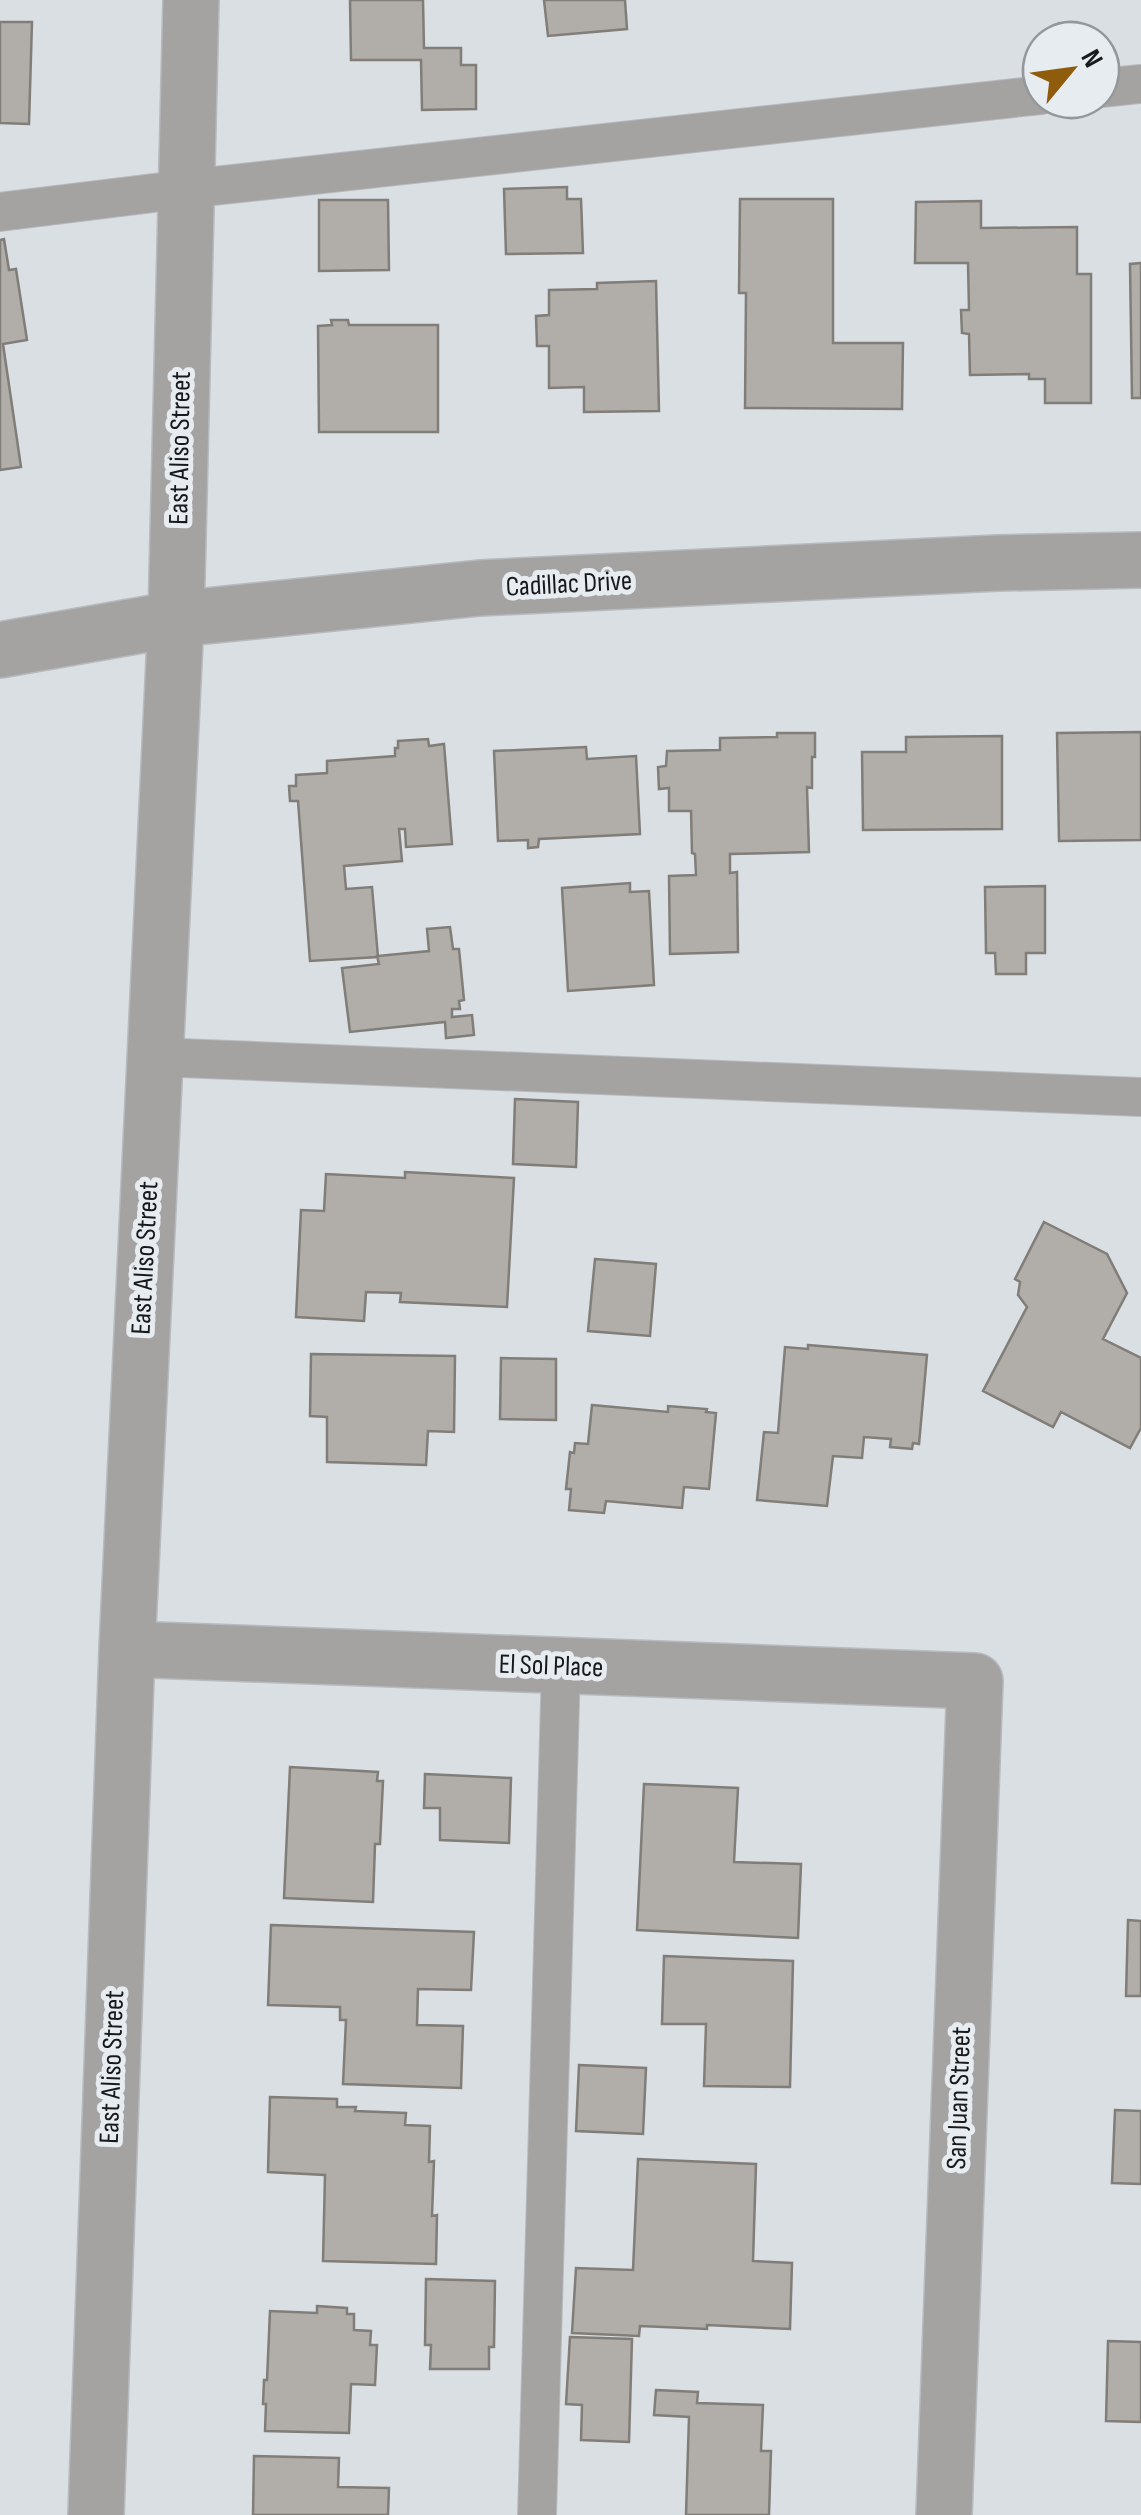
<svg xmlns="http://www.w3.org/2000/svg" width="1141" height="2515" font-family="'Sofia Sans Condensed',sans-serif">
<style>
.building{fill:#b1ada8;stroke:#817d79;stroke-width:2.5}
.lines{fill:none;stroke-linecap:round;stroke-linejoin:round}
.lane-casing{stroke:#b7bbbf;stroke-width:40}
.street-casing{stroke:#b7bbbf;stroke-width:58}
.lane{stroke:#a5a2a2;stroke-width:38}
.street{stroke:#a5a2a2;stroke-width:55}
.labels{text-anchor:middle;dominant-baseline:central;stroke-width:10;stroke-linejoin:round;paint-order:stroke}
.street-label{font-size:28px;fill:#18191b;stroke:#e7ecf1}
</style>
<rect width="100%" height="100%" fill="#dadfe3"/>
<path class="building" d="M 350,0 L 423,0 L 424,48 L 461,48 L 461,65 L 476,65 L 476,109 L 422,110 L 421,60 L 351,60 Z
M 544,0 L 625,0 L 627,29 L 548,36 Z
M 0,22 L 32,22 L 29,124 L 0,123 Z
M 567,187 L 567,199 L 581,199 L 583,253 L 506,254 L 504,189 Z
M 740,199 L 833,199 L 833,343 L 903,343 L 902,409 L 745,408 L 746,293 L 739,293 Z
M 319,200 L 388,200 L 389,270 L 319,271 Z
M 981,201 L 981,228 L 1077,227 L 1077,274 L 1091,274 L 1091,403 L 1045,403 L 1045,379 L 1029,379 L 1029,374 L 970,375 L 969,334 L 962,333 L 961,310 L 969,310 L 968,263 L 915,263 L 916,202 Z
M 4,239 L 9,270 L 16,269 L 27,340 L 3,344 L 21,467 L 0,470 L 0,240 Z
M 1141,263 L 1141,398 L 1132,398 L 1130,264 Z
M 656,281 L 659,411 L 584,412 L 584,387 L 549,388 L 549,346 L 537,346 L 536,316 L 549,315 L 549,290 L 597,289 L 597,283 Z
M 331,320 L 348,320 L 349,325 L 438,325 L 438,432 L 319,432 L 318,326 L 332,325 Z
M 1141,732 L 1141,840 L 1059,841 L 1057,733 Z
M 777,733 L 815,733 L 815,757 L 812,757 L 812,788 L 807,787 L 809,852 L 730,854 L 730,873 L 737,872 L 738,952 L 670,954 L 669,876 L 696,875 L 695,854 L 692,853 L 691,811 L 669,811 L 669,788 L 659,789 L 658,767 L 666,766 L 667,751 L 720,750 L 720,738 L 777,737 Z
M 1002,736 L 1002,829 L 863,830 L 862,752 L 906,752 L 906,737 Z
M 428,739 L 429,746 L 444,744 L 452,844 L 406,847 L 405,829 L 399,829 L 402,861 L 344,866 L 346,889 L 372,887 L 378,957 L 310,961 L 298,801 L 290,801 L 289,786 L 296,786 L 296,775 L 327,773 L 327,761 L 395,756 L 395,748 L 398,748 L 398,741 Z
M 586,747 L 587,759 L 636,756 L 640,834 L 539,839 L 538,847 L 528,848 L 528,840 L 498,841 L 494,751 Z
M 630,883 L 630,892 L 649,891 L 654,985 L 568,991 L 562,888 Z
M 1045,886 L 1045,953 L 1026,953 L 1026,974 L 996,974 L 995,953 L 986,953 L 985,887 Z
M 450,927 L 453,949 L 459,949 L 464,1000 L 459,1001 L 460,1009 L 452,1009 L 452,1017 L 472,1015 L 474,1035 L 446,1038 L 445,1022 L 350,1032 L 342,968 L 379,964 L 377,956 L 429,951 L 427,929 Z
M 515,1099 L 578,1102 L 576,1167 L 513,1164 Z
M 405,1172 L 514,1178 L 507,1307 L 400,1302 L 401,1293 L 366,1292 L 364,1321 L 296,1317 L 301,1210 L 324,1211 L 326,1174 L 405,1178 Z
M 1044,1222 L 1107,1254 L 1127,1293 L 1103,1339 L 1141,1358 L 1141,1428 L 1130,1448 L 1061,1412 L 1053,1427 L 983,1391 L 1027,1307 L 1018,1295 L 1020,1282 L 1015,1279 Z
M 595,1259 L 656,1264 L 650,1336 L 588,1331 Z
M 808,1345 L 927,1355 L 919,1444 L 913,1443 L 912,1449 L 890,1447 L 891,1439 L 864,1437 L 862,1458 L 833,1456 L 827,1506 L 757,1500 L 764,1432 L 778,1433 L 785,1347 L 808,1349 Z
M 311,1354 L 455,1356 L 454,1432 L 428,1431 L 426,1465 L 327,1462 L 327,1417 L 310,1416 Z
M 501,1358 L 556,1359 L 556,1420 L 500,1419 Z
M 592,1405 L 668,1412 L 668,1406 L 707,1409 L 706,1412 L 716,1413 L 709,1489 L 684,1487 L 682,1508 L 606,1501 L 604,1513 L 569,1510 L 571,1489 L 566,1489 L 570,1452 L 574,1453 L 575,1443 L 588,1444 Z
M 290,1767 L 378,1772 L 377,1781 L 383,1781 L 380,1844 L 375,1844 L 373,1902 L 284,1898 Z
M 425,1774 L 511,1778 L 509,1843 L 440,1840 L 440,1808 L 424,1808 Z
M 644,1784 L 738,1788 L 734,1862 L 801,1864 L 798,1938 L 637,1930 Z
M 1128,1920 L 1141,1921 L 1141,1996 L 1126,1996 Z
M 271,1925 L 474,1932 L 471,1990 L 418,1989 L 417,2025 L 463,2026 L 461,2088 L 343,2084 L 346,2020 L 340,2020 L 340,2007 L 268,2005 Z
M 664,1956 L 793,1961 L 790,2087 L 704,2086 L 706,2024 L 662,2024 Z
M 579,2065 L 646,2068 L 643,2134 L 576,2131 Z
M 270,2097 L 337,2099 L 337,2107 L 356,2107 L 355,2111 L 406,2113 L 405,2125 L 430,2126 L 429,2162 L 434,2161 L 432,2216 L 437,2215 L 436,2264 L 323,2261 L 325,2175 L 268,2172 Z
M 1115,2110 L 1141,2111 L 1141,2184 L 1112,2183 Z
M 638,2159 L 756,2164 L 753,2261 L 792,2263 L 790,2329 L 707,2325 L 707,2329 L 640,2326 L 639,2336 L 572,2333 L 576,2268 L 633,2270 Z
M 426,2279 L 495,2281 L 494,2347 L 489,2347 L 489,2369 L 430,2369 L 431,2345 L 425,2345 Z
M 317,2306 L 347,2308 L 347,2314 L 354,2314 L 354,2330 L 371,2331 L 370,2345 L 377,2345 L 375,2385 L 351,2384 L 349,2433 L 265,2431 L 266,2404 L 263,2404 L 264,2380 L 267,2380 L 270,2311 L 317,2313 Z
M 570,2337 L 632,2339 L 629,2442 L 581,2440 L 582,2405 L 566,2404 Z
M 1108,2341 L 1141,2342 L 1141,2422 L 1106,2421 Z
M 656,2390 L 698,2392 L 697,2403 L 763,2405 L 761,2451 L 771,2451 L 769,2515 L 686,2515 L 689,2417 L 654,2415 Z
M 254,2456 L 339,2458 L 338,2487 L 389,2488 L 388,2515 L 253,2515 Z"/>
<g class="lines">
<g class="lane-casing">
<path id="lane" d="M 1101,88 L 1141,84
M 0,212 L 186,189 L 1041,95
M 155,1057 L 1141,1097
M 537,2515 L 561,1666"/>
</g>
<g class="street-casing">
<path id="street" d="M 0,650 L 176,619 L 480,588 L 998,563 L 1141,560
M 127,1649 L 975,1681 L 944,2515
M 96,2515 L 127,1649 L 176,619 L 191,0"/>
</g>
<use href="#lane" class="lane"/>
<use href="#street" class="street"/>
</g>
<g class="labels">
<g class="street-label">
<text transform="translate(180 448) rotate(-89)">East Aliso Street</text>
<text transform="translate(569 584) rotate(-3)">Cadillac Drive</text>
<text transform="translate(145 1258) rotate(-87)">East Aliso Street</text>
<text transform="translate(551 1666) rotate(2)">El Sol Place</text>
<text transform="translate(112 2067) rotate(-88)">East Aliso Street</text>
<text transform="translate(959 2098) rotate(-88)">San Juan Street</text>
</g>
</g>
<g transform="translate(1071 70) rotate(61)"><circle r="48" fill="#e7ecf1" stroke="#94989b" stroke-width="2.5"/>
<path d="M0-8L18 38L0 25L-18 38Z" fill="#8f5c0c"/>
<text y="-15" font-size="28" font-weight="bold" text-anchor="middle" fill="#18191b">N</text>
</g>
</svg>
